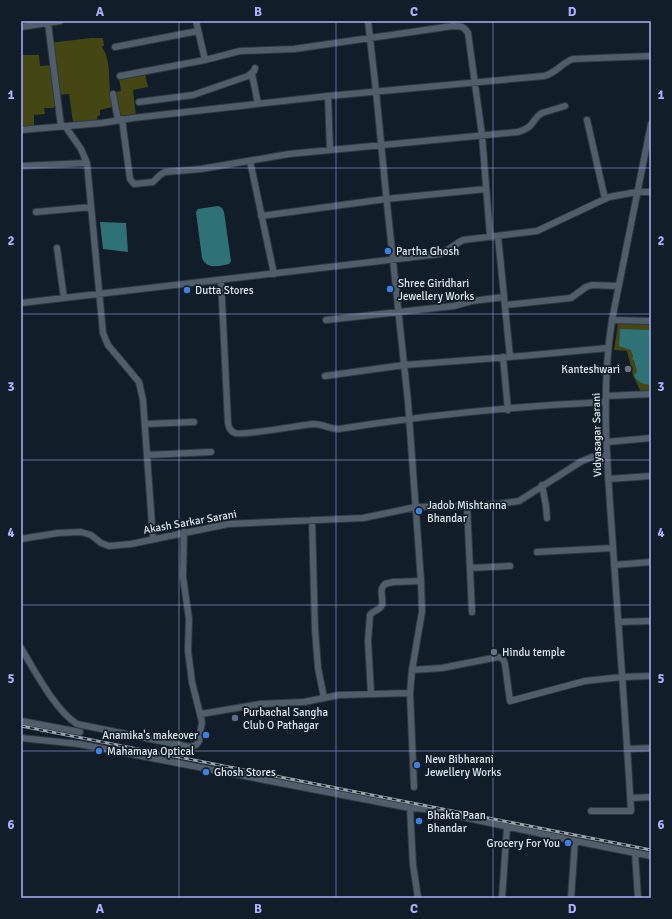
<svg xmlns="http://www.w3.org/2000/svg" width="672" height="919" font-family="Signika,sans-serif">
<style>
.green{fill:#444613}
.water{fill:#2e7277}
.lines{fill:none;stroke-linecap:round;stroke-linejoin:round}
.minor-casing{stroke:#313840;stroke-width:8}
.minor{stroke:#505e6b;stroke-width:6}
.rail-casing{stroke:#9aa4ac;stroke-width:3}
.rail{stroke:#111d28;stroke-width:1.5;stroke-dasharray:4.5;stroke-linecap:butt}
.grid{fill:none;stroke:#aab0fb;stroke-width:1;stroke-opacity:0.55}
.shop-dot{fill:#3f7fe0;stroke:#111d28;stroke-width:1.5}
.worship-dot{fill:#6b7280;stroke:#111d28;stroke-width:1.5}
.service-dot{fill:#5c6f8a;stroke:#111d28;stroke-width:1.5}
.labels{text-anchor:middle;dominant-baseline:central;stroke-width:3.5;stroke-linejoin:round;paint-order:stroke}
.poi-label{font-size:11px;fill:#dde5ec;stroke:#111d28;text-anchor:start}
.street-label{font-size:11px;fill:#dde5ec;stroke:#111d28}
.neatline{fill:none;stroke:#aab0fb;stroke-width:1.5}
.grid-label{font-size:13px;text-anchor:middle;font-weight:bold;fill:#aab0fb}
</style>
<rect width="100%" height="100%" fill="#111d28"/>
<path class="green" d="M 91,38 L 103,38 L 104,46 L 102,46 C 103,50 105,51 106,55 C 110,66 109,81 110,93 L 121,91 L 119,78 L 145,74 L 148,87 L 133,90 L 136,116 L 114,119 L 112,107 L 100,110 L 100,115 L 97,117 L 98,121 L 77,124 L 76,122 L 73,122 L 69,94 L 58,95 L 59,104 L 53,108 L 44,108 L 45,114 L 34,115 L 34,127 L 21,128 L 21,55 L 39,55 L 40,66 L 51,65 L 50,54 L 47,49 L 49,48 L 48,44 L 49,43 Z
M 618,324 L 651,324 L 651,391 L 641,392 L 633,376 L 627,351 L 614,350 Z"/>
<path class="water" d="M 218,206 L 222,208 L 224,212 L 231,261 L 229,264 C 219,266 207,270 202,258 L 196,212 L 198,209 Z
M 100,222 L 126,223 L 128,252 L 103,249 Z
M 620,329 L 651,330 L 651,385 C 644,384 637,383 634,375 L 637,372 L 634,360 L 632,359 L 633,356 L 631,350 L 619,346 Z"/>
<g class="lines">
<g class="minor-casing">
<path id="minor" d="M 196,21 L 205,60
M 368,21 L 376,91 L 386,194 L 408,402 L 421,581 L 422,612 L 412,670 L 410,693 L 414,787
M 48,23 L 61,126
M 21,27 L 60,21
M 115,47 L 198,31
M 252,74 L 258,104
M 120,76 L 205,60 L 240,51 L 294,49 L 453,26 C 460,26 464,26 468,33 L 482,135 L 490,236
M 113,94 L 118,120
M 328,96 L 330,150
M 139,102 L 193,95 L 248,76 L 254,71 L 255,68
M 122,119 L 130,179 L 134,184 L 153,182 L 160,175 L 165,172 L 201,169 L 289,154 L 518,132 C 537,126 530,120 542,113 L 565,106
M 587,120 L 605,199
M 65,126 L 81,149 L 87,163 L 103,333 L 108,345 L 139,382 L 143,400 L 153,539
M 21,130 L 102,123 L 133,118 L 328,96 L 544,76 C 557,73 561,63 573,59 L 651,56
M 250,161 L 274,274
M 21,166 L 87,163
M 36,212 L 91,207
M 261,216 L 386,199 L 486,189
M 498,236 L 510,357
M 57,248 L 64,298
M 221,280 L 228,423 C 229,428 230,431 235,433 C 241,436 302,425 313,424 C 323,424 330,429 339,429 C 427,415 517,406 606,402
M 21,303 L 440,254 C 449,250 455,244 463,240 L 537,231 L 609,197 L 637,192 L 651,192
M 505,305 L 571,298 L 586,287 L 592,285 L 618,286
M 326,320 L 454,306 L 472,301 L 504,297
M 612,320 L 651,321
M 503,357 L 508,410
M 325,376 L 404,365 L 522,356 L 608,348
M 606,396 L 651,394
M 145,424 L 194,422
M 607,442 L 651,438
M 147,455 L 211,452
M 608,479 L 651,476
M 542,485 L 546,506 L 547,518
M 467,506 L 499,504 L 519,501 L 582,461 L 592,457 L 607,456
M 312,520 L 315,629 L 318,668 L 324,698
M 21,539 L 58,533 L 81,532 L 91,535 L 101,543 L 109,546 L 131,544 L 228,524 L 363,518 L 416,507 L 467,506 L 472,612
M 537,552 L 613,548
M 614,565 L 651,562
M 470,568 L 510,566
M 618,622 L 651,621
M 21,648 C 35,671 55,710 77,724 L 190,747 L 196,745 L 199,741 L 202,722 L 192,682 L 188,651 L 189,619 L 183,577 L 184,532
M 412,670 L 442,668 L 498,657 L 503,659 L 505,664 L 510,701 L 585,681 L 622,677 L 651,676
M 371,693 L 368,641 L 370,615 C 373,610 380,611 382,605 C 384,598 378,590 385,584 L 393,582 L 421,581
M 201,714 L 260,704 L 304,702 L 339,695 L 410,693
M 21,721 L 80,732
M 21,738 L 79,744 L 410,808 L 425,809 L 575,841 L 651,856
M 627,749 L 651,748
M 631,798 L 651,797
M 410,808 L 413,865 L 418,898
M 591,811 L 631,811 C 626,723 619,635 613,547 C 608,472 600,395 612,320 L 651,124
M 635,853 L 638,898
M 502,898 L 507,827
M 571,898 L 575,841"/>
</g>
<use href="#minor" class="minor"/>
<g class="rail-casing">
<path id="rail" d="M 21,726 L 651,850"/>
</g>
<use href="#rail" class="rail"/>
</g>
<path class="grid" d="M 179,21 L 179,898M 336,21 L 336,898M 493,21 L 493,898M 21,168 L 651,168M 21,314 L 651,314M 21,460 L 651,460M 21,605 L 651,605M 21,751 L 651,751"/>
<g class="shop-dot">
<circle cx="388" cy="251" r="4"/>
<circle cx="390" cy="289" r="4"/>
<circle cx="187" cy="290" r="4"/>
<circle cx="419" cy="511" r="4"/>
<circle cx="206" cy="735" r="4"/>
<circle cx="99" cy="751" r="4"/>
<circle cx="417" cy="765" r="4"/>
<circle cx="206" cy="772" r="4"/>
<circle cx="419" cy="821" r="4"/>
<circle cx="568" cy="843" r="4"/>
</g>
<g class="worship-dot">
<circle cx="628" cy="369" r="4"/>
<circle cx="494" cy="652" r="4"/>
</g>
<circle class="service-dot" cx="235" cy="718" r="4"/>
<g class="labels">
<g class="poi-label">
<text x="396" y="251">Partha Ghosh</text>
<text x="398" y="283">Shree Giridhari<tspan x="398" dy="13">Jewellery Works</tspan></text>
<text x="195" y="290">Dutta Stores</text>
<text x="620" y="369" text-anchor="end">Kanteshwari</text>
<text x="427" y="505">Jadob Mishtanna<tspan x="427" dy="13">Bhandar</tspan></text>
<text x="502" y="652">Hindu temple</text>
<text x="243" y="712">Purbachal Sangha<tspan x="243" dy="13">Club O Pathagar</tspan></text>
<text x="198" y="735" text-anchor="end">Anamika's makeover</text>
<text x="107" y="751">Mahamaya Optical</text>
<text x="425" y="759">New Bibharani<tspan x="425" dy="13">Jewellery Works</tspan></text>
<text x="214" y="772">Ghosh Stores</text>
<text x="427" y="815">Bhakta Paan<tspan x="427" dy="13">Bhandar</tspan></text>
<text x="560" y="843" text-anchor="end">Grocery For You</text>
</g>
<g class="street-label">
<text transform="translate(597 435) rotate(-91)">Vidyasagar Sarani</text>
<text transform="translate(190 522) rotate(-10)">Akash Sarkar Sarani</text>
</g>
</g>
<rect width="672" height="919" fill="none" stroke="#111d28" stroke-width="44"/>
<rect x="22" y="22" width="628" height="875" class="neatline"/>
<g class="grid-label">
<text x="100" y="16">A</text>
<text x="258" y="16">B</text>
<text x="414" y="16">C</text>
<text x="572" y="16">D</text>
<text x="11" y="99">1</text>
<text x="661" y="99">1</text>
<text x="11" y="245">2</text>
<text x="661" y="245">2</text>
<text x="11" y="391">3</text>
<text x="661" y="391">3</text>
<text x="11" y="537">4</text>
<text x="661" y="537">4</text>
<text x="11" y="683">5</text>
<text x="661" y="683">5</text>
<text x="11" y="829">6</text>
<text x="661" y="829">6</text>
<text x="100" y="913">A</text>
<text x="258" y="913">B</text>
<text x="414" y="913">C</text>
<text x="572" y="913">D</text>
</g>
</svg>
